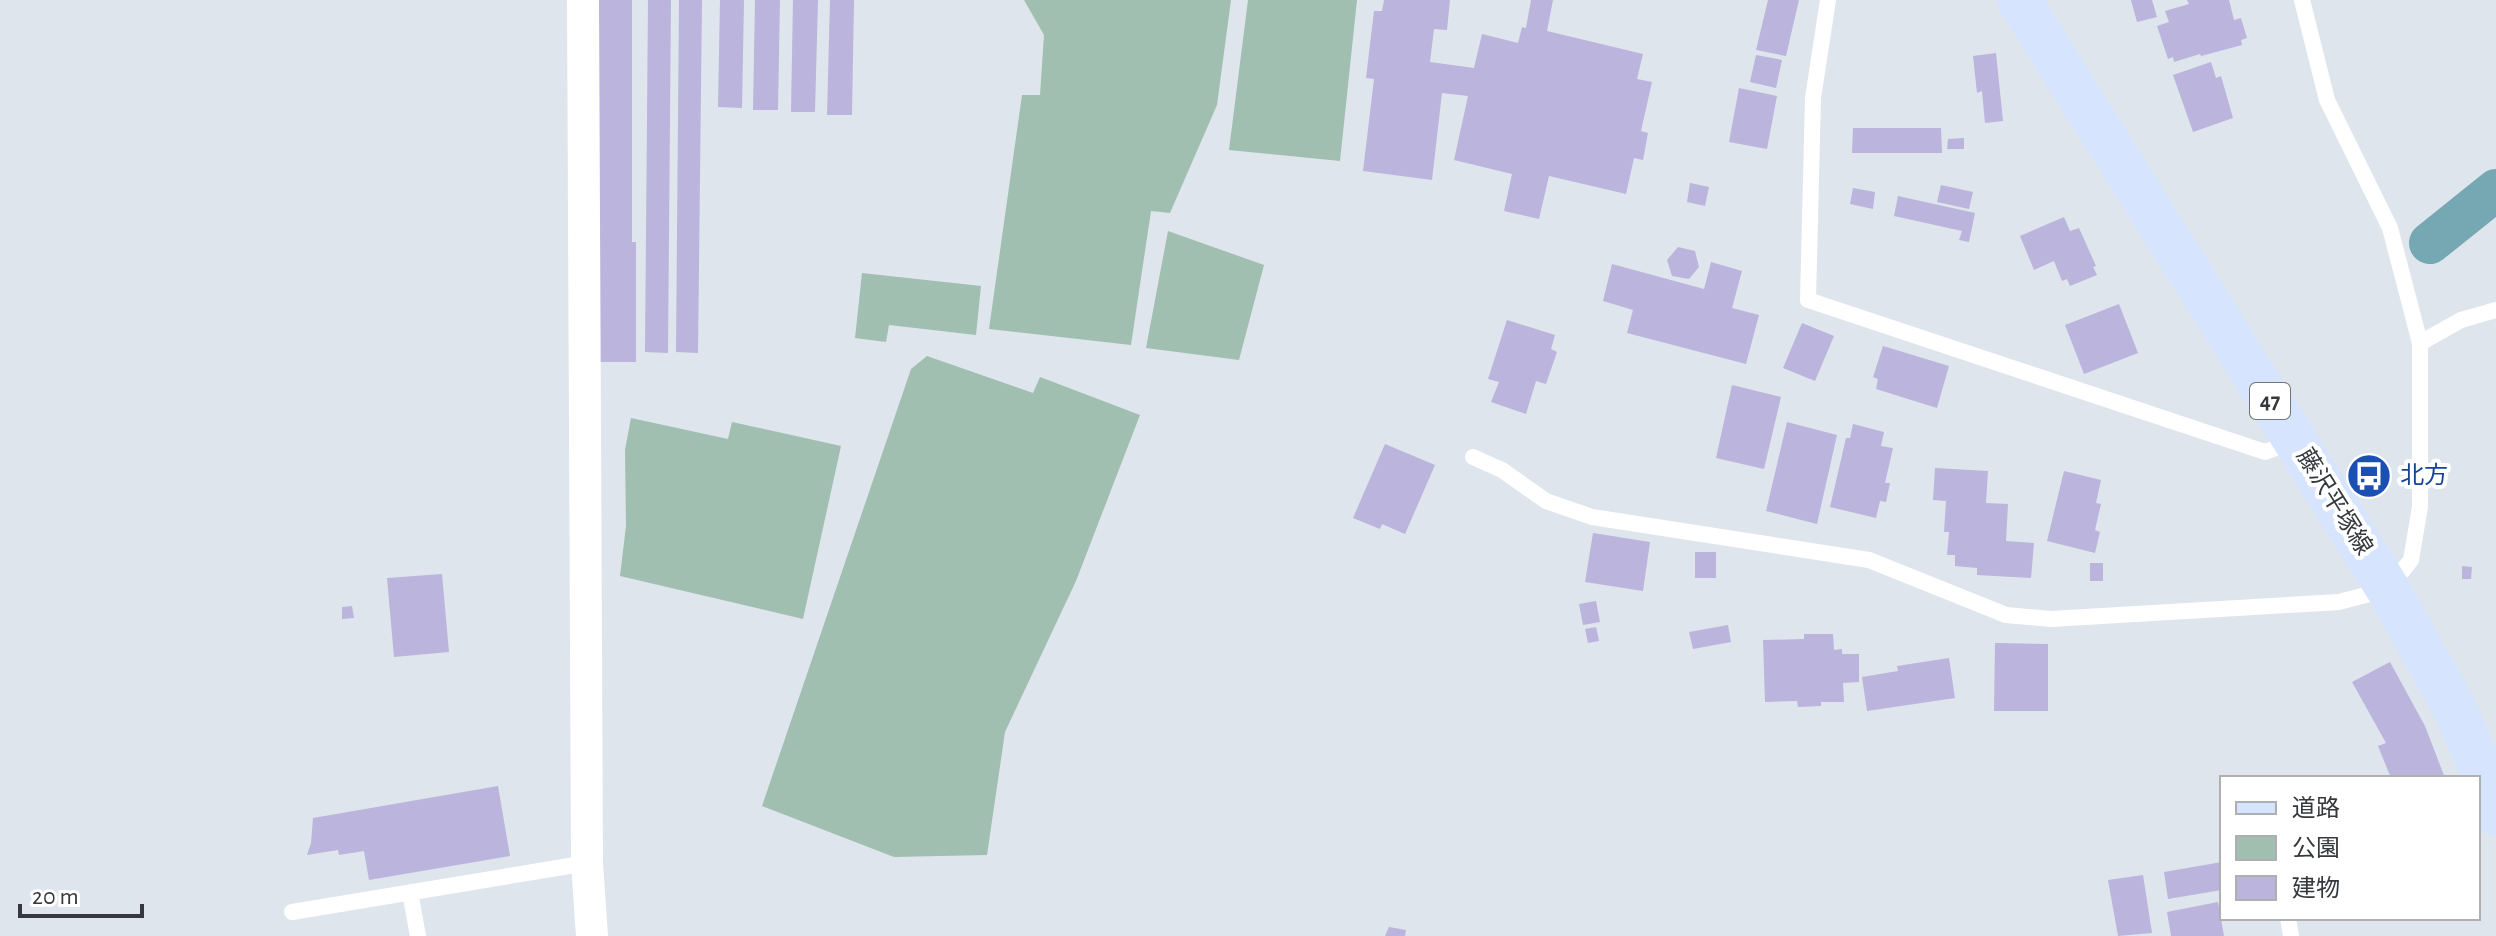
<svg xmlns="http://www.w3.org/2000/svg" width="2496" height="936" font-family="'Alegreya Sans','Noto Sans JP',sans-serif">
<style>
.green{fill:#a0bfb0}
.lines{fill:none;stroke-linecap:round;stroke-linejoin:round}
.canal{stroke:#76a8b4;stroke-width:42}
.building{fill:#bbb4dc}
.service{stroke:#fff;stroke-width:16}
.minor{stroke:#fff;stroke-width:32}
.primary{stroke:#d7e4fd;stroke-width:44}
.labels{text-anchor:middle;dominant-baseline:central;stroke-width:8;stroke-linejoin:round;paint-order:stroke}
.shield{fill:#fff;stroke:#727476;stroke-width:2}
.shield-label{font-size:22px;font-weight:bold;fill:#35383c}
.transit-label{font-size:24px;fill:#164399;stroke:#fff;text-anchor:start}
.street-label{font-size:24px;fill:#35383c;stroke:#fff}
</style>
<rect width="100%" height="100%" fill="#dee5ed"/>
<path class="green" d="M 1024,0 L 1231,0 L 1217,105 L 1170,213 L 1151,211 L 1131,345 L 989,329 L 1022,95 L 1040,95 L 1044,35 Z
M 1248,0 L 1357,0 L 1340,161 L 1229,150 Z
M 1168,231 L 1264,265 L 1239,360 L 1146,348 Z
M 862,273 L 981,286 L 976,335 L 889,325 L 886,342 L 855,338 Z
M 927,356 L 1033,393 L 1040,377 L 1140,415 L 1076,581 L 1005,732 L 987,855 L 894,857 L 762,806 L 911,369 Z
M 631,418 L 728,439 L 732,422 L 841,446 L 803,619 L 620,576 L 626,526 L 625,450 Z"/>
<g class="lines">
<path class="canal" d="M 2430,243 L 2496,190"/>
</g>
<path class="building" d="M 595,0 L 632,0 L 632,242 L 636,242 L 636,362 L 596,362 Z
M 648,0 L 671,0 L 668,353 L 645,352 Z
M 679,0 L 702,0 L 698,353 L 676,352 Z
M 720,0 L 744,0 L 742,108 L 718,107 Z
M 755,0 L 780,0 L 778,110 L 753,110 Z
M 793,0 L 818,0 L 815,112 L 791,112 Z
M 830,0 L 854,0 L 852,115 L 827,115 Z
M 1384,0 L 1450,0 L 1447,30 L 1434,29 L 1430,62 L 1474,68 L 1482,34 L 1518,43 L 1522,27 L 1526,28 L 1531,0 L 1553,0 L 1547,31 L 1643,54 L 1637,79 L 1652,82 L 1641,131 L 1648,133 L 1643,160 L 1634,158 L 1626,194 L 1549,176 L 1539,219 L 1504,211 L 1512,174 L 1454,160 L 1468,96 L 1442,93 L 1432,180 L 1363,171 L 1374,79 L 1366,78 L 1374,11 L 1382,11 Z
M 1768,0 L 1799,0 L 1786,56 L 1756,50 Z
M 2131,0 L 2152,0 L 2157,17 L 2137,22 Z
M 2187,0 L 2229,0 L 2234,20 L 2241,18 L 2247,38 L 2241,40 L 2242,45 L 2201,56 L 2200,54 L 2174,62 L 2173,57 L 2168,59 L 2157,26 L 2169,22 L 2165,11 L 2189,4 Z
M 1996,53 L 2003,121 L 1985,123 L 1982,91 L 1977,93 L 1973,56 Z
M 1756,55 L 1782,60 L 1776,88 L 1750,82 Z
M 2211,62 L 2216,78 L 2221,76 L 2233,118 L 2193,132 L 2173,75 Z
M 1739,88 L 1777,96 L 1767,149 L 1729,142 Z
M 1853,128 L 1941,128 L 1942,153 L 1852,153 Z
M 1964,138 L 1964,149 L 1947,149 L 1948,139 Z
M 1690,183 L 1709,187 L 1705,206 L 1687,202 Z
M 1941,185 L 1973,192 L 1969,209 L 1937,202 Z
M 1853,188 L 1875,192 L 1873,209 L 1850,204 Z
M 1898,196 L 1975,213 L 1969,242 L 1959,240 L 1962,231 L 1894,216 Z
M 2064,217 L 2070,231 L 2079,228 L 2096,266 L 2093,267 L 2097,275 L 2070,286 L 2067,279 L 2062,281 L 2054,261 L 2034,270 L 2020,236 Z
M 1678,247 L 1695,251 L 1699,267 L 1689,279 L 1672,276 L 1667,260 Z
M 1711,262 L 1742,271 L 1732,308 L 1759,315 L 1746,364 L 1627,333 L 1633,310 L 1603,301 L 1612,264 L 1704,289 Z
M 2119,304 L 2138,353 L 2084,374 L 2065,325 Z
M 1507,320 L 1555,335 L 1551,349 L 1557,352 L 1546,384 L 1536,381 L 1526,414 L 1491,402 L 1499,382 L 1488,379 Z
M 1802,323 L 1834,336 L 1815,381 L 1783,368 Z
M 1883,346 L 1949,366 L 1937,408 L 1876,389 L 1878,379 L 1873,377 Z
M 1732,385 L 1781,397 L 1764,469 L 1716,458 Z
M 1787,422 L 1837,435 L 1817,524 L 1766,511 Z
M 1853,424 L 1884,432 L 1881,446 L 1893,448 L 1885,483 L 1890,483 L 1886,502 L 1880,501 L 1876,518 L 1830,507 L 1846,438 L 1850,438 Z
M 1385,444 L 1435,465 L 1405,534 L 1382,524 L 1380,529 L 1353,518 Z
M 1935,468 L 1988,471 L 1986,503 L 2008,504 L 2006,541 L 2034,543 L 2031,578 L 1977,575 L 1977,568 L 1955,566 L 1955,555 L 1947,555 L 1949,532 L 1944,532 L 1946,501 L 1933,500 Z
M 2064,471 L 2101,480 L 2096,503 L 2101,504 L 2095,530 L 2100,532 L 2095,553 L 2047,541 Z
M 1593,533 L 1650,542 L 1643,591 L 1585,582 Z
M 1695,552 L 1716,552 L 1716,578 L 1695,578 Z
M 2090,563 L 2103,563 L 2103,581 L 2090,581 Z
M 2462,566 L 2472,567 L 2471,579 L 2462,579 Z
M 442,574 L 449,652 L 394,657 L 387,578 Z
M 1596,601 L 1600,622 L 1583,625 L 1579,604 Z
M 352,606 L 354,618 L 342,619 L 342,607 Z
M 1728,625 L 1731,642 L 1693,649 L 1689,632 Z
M 1596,627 L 1599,641 L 1588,643 L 1585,629 Z
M 1804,634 L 1833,634 L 1834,650 L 1842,649 L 1842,654 L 1859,654 L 1859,682 L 1843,683 L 1844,702 L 1821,702 L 1821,706 L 1798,707 L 1797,701 L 1765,702 L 1763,640 L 1804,639 Z
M 1995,643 L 2048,644 L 2048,711 L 1994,711 Z
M 1949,658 L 1955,698 L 1867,711 L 1862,677 L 1898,671 L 1897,666 Z
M 2390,662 L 2425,726 L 2445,778 L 2391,778 L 2378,746 L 2386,743 L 2352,682 Z
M 498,786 L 510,856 L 369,880 L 364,851 L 339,855 L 338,850 L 307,855 L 311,843 L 313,818 Z
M 2222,862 L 2222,890 L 2168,899 L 2164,872 Z
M 2143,875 L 2152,933 L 2118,936 L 2108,880 Z
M 2218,902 L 2224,936 L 2171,936 L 2167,912 Z
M 1389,927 L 1406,930 L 1405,936 L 1385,936 Z"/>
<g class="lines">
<path class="service" d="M 1828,0 L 1813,98 L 1808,300 L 2265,452 L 2292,442
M 2420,343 L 2461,320 L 2496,310
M 1473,457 L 1502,470 L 1546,501 L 1592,517 L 1869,560 L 2006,615 L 2051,619 L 2339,602 L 2388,589 L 2411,560 L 2420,507 L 2420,343 L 2390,228 L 2327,100 L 2302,0
M 410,892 L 418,936
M 292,912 L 587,863
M 2288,918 L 2291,936"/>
<path class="minor" d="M 583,0 L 587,863 L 592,936"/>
<path class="primary" d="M 2019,0 L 2388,589 L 2454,707 L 2491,792 L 2496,814"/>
</g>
<defs>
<g id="bus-disc" transform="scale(2.3)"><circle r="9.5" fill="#1a4fb4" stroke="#fff"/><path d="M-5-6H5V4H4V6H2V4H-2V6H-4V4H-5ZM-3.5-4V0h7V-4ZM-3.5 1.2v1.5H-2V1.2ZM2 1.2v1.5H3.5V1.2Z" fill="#fff"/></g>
</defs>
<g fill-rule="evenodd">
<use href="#bus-disc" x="2369" y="476"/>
</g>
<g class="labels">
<rect class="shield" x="2250" y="383" width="40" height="36" rx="6"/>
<g class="shield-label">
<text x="2270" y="401">47</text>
</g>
<g class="transit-label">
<text x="2400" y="476">北方</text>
</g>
<g class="street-label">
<text transform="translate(2334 502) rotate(58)">藤沢平塚線</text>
</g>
</g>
<rect x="2220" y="776" width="260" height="144" fill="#ffffff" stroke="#aeafb1" stroke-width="2"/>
<rect x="2236" y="802" width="40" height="12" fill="#d7e4fd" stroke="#aeafb1" stroke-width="2"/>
<text x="2292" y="816" font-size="24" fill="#35383c">道路</text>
<rect x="2236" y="836" width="40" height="24" fill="#a0bfb0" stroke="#aeafb1" stroke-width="2"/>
<text x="2292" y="856" font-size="24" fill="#35383c">公園</text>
<rect x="2236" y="876" width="40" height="24" fill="#bbb4dc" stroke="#aeafb1" stroke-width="2"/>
<text x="2292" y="896" font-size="24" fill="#35383c">建物</text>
<path d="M20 904v12h122v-12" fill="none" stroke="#35383c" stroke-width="4"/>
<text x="32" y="904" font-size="24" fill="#35383c" stroke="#ffffff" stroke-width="6" paint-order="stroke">20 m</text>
</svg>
